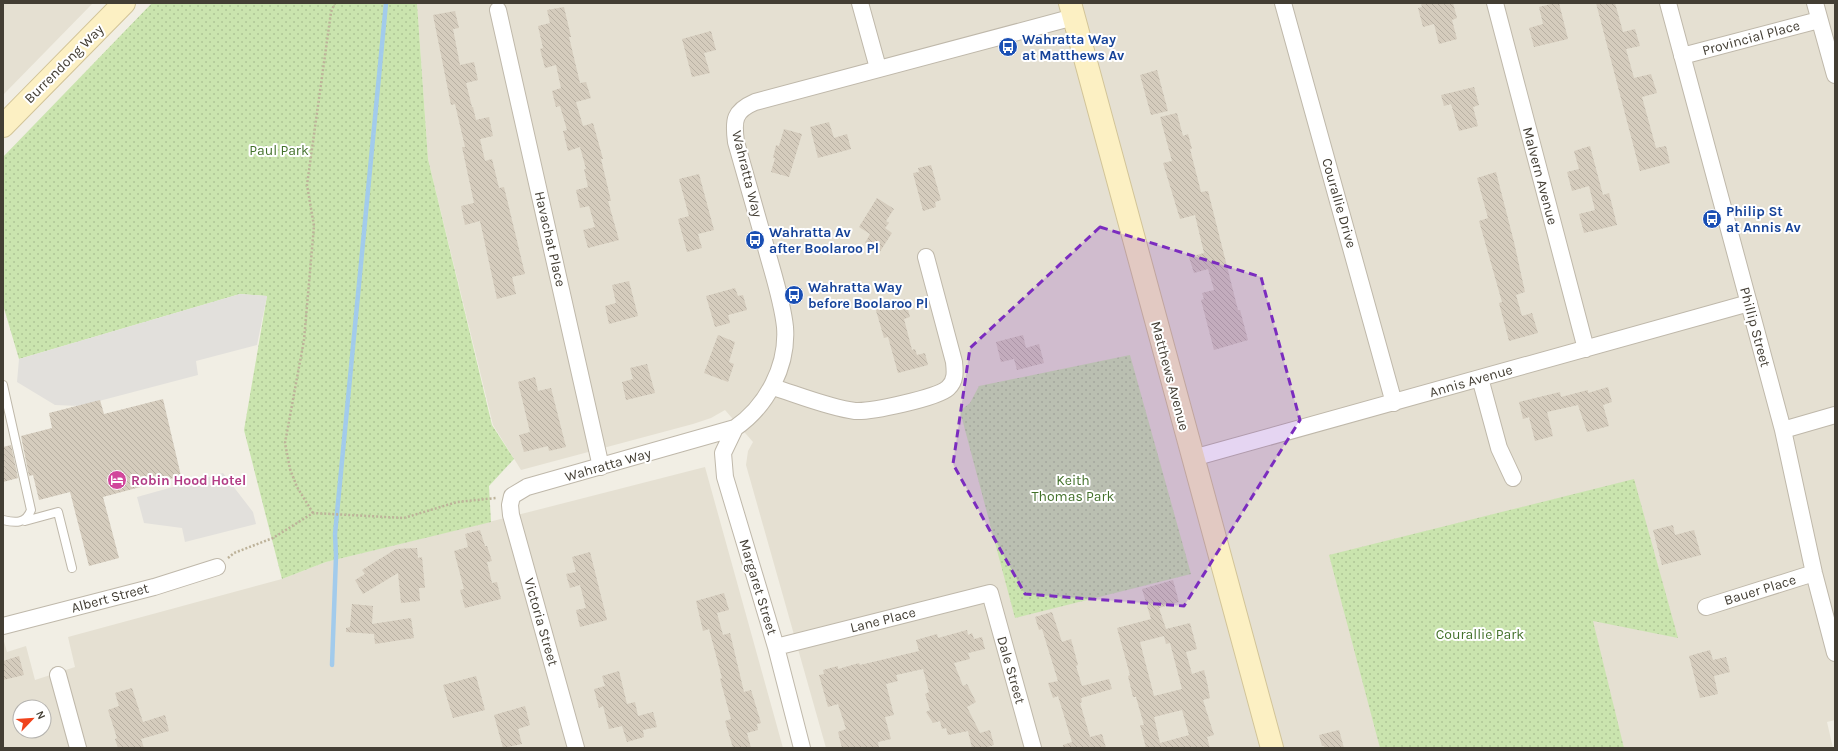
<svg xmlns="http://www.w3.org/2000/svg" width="1838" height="751" font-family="Karla,sans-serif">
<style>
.residential{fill:#e5e0d2;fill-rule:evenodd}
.park{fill:url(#park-dots)}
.parking{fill:#e2e0dc}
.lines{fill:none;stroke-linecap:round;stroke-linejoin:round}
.stream{stroke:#a2cbec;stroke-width:4.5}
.building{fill:url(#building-back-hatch);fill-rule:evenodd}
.lane-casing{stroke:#bfb8aa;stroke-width:10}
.street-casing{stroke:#bfb8aa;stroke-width:18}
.secondary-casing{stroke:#d2c498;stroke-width:24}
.path{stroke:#bdb299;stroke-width:2.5;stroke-dasharray:2 2;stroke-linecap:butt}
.lane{stroke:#fff;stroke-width:8}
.street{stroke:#fff;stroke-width:16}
.secondary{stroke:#fcf0c3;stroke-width:22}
.marked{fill:#7b2cbf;fill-opacity:0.2;stroke:#7b2cbf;stroke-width:3;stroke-dasharray:8 5;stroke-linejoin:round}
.labels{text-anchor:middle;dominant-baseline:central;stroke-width:4;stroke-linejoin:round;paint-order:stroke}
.street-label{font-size:14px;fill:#433e34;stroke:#fff}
.transit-label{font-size:14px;font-weight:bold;fill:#164399;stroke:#fff;text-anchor:start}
.park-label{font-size:14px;fill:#43712b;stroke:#fff}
.hotel-label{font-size:14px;font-weight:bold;fill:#b23c85;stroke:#fff;text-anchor:start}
</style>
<defs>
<pattern id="park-dots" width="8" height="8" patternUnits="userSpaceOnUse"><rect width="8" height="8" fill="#cae4ae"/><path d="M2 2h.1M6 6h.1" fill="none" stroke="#afc596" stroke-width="1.8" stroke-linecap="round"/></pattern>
<pattern id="building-back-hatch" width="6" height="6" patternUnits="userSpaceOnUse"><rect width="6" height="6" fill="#d5ccbd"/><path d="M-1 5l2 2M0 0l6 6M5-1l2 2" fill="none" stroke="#b8b0a3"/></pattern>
</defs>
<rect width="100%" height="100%" fill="#f1eee4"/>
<path class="residential" d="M 3,3 L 93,3 L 3,95 Z
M 417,3 L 1835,3 L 1835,720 L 1827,722 L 1833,748 L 826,748 L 746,465 L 748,451 L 753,442 L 725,410 L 711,418 L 693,424 L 521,470 L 493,425 L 428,159 Z
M 705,467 L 783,748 L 3,748 L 3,638 L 7,652 L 26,646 L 35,680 L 75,667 L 68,637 L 282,579 L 326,562 L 533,511 ZM 20,707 L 44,707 L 44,731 L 20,731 Z"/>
<path class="park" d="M 152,3 L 417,3 L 428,159 L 492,425 L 514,459 L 489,486 L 491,522 L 326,562 L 282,579 L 244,430 L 267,296 L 240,294 L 19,359 L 3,305 L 3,157 Z
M 1130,355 L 1191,574 L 1015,618 L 960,411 L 970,403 L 979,386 Z
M 1634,479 L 1678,638 L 1593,621 L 1624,748 L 1380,748 L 1329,555 Z"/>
<path class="parking" d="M 240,294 L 267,296 L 257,345 L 196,361 L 198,375 L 80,406 L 55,405 L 17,382 L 19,359 Z
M 223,473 L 253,512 L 256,524 L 185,542 L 182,528 L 144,523 L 137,497 Z"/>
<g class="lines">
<path class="stream" d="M 332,665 L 336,556 L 335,534 L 386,3"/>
</g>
<path class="building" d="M 1421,3 L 1453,3 L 1457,18 L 1452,20 L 1457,39 L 1439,44 L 1434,24 L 1423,27 L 1418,8 L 1422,7 Z
M 1555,3 L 1559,3 L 1568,39 L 1534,47 L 1529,28 L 1543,24 L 1539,7 Z
M 1596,3 L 1615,3 L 1623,32 L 1635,29 L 1640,46 L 1626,49 L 1634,78 L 1651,74 L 1657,93 L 1642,97 L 1656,148 L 1666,146 L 1670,163 L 1640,171 Z
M 564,7 L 571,37 L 569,37 L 580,83 L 586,82 L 591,98 L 576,102 L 583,126 L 593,123 L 603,159 L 601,159 L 611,201 L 608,201 L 619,240 L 588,248 L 583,230 L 595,227 L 589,206 L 580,208 L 576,190 L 588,187 L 584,169 L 586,169 L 580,147 L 568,151 L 563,131 L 567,130 L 560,106 L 556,107 L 552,91 L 561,88 L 556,65 L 545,68 L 540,49 L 543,48 L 538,26 L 550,23 L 547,10 Z
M 455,11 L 459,28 L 453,29 L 460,65 L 474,62 L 478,80 L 466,83 L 472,107 L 473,107 L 476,120 L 489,117 L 493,136 L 480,139 L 485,161 L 492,159 L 499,188 L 504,187 L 525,274 L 512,277 L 516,294 L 497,299 L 480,221 L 465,225 L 461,206 L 474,203 L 462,147 L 465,147 L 455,104 L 451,105 L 433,15 Z
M 711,31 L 716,50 L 704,53 L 710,73 L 692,77 L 682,39 Z
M 1157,70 L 1168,111 L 1151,115 L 1140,75 Z
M 1474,87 L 1479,105 L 1473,107 L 1478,126 L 1459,131 L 1451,104 L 1444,106 L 1441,95 Z
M 1177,113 L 1183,136 L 1188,134 L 1192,149 L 1190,149 L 1201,192 L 1208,191 L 1238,310 L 1240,310 L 1248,340 L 1214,350 L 1201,300 L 1204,299 L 1202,293 L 1214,290 L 1208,269 L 1194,273 L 1189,257 L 1204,253 L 1195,215 L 1180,219 L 1163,163 L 1172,161 L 1160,117 Z
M 829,122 L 834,138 L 847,134 L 851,149 L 818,158 L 810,127 Z
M 784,129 L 802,134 L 789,177 L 771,172 L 775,158 L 773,158 L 776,145 L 779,146 Z
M 1590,146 L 1603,195 L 1609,193 L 1617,225 L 1584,233 L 1579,214 L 1595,210 L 1589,186 L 1572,191 L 1567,172 L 1579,169 L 1574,151 Z
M 931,165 L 941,200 L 935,202 L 936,207 L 923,211 L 913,173 L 919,172 L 918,168 Z
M 1496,172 L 1514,242 L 1525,292 L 1516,295 L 1522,316 L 1532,313 L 1538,333 L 1509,341 L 1499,303 L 1502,302 L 1479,221 L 1488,218 L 1477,178 Z
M 699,174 L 714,230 L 698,234 L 702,248 L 687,252 L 678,219 L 689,216 L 679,179 Z
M 877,198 L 894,209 L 886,221 L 889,223 L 885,228 L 892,233 L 879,253 L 865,243 L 870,234 L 859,227 Z
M 629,281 L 638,316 L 609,324 L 605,306 L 616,303 L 612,285 Z
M 735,288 L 738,296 L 743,295 L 747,310 L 728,315 L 730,323 L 715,327 L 706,296 Z
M 905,299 L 910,317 L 904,319 L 912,350 L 915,349 L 917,355 L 925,353 L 928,365 L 898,373 L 888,337 L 884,338 L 875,307 Z
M 718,335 L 735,342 L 729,362 L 734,364 L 728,382 L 704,373 Z
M 1023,335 L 1026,348 L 1039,344 L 1044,363 L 1017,370 L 1014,359 L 1001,362 L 996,342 Z
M 647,364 L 655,393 L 626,400 L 622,382 L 633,379 L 630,368 Z
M 535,377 L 538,391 L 551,388 L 566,447 L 549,451 L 548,446 L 524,452 L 519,435 L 530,432 L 518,382 Z
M 1608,387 L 1612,402 L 1603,405 L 1609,426 L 1587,432 L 1578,405 L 1547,412 L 1553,436 L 1535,441 L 1529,417 L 1523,419 L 1519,402 L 1560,392 L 1561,397 L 1588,390 L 1588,393 Z
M 163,399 L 181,476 L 103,497 L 119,558 L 89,566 L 70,492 L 39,500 L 33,475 L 29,476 L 21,436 L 52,428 L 49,413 L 100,400 L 104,414 Z
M 11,445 L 18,478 L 3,482 L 3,447 Z
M 1673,525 L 1675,535 L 1694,530 L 1701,555 L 1662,565 L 1653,530 Z
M 480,530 L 485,546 L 487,546 L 492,561 L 487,562 L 492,583 L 497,582 L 501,599 L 465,608 L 460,590 L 464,589 L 454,551 L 468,547 L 465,534 Z
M 417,548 L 418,558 L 422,557 L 425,588 L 419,588 L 420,601 L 401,603 L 398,573 L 363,594 L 355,580 L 365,574 L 362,570 L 396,549 Z
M 590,552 L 607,620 L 580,627 L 576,610 L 586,608 L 580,585 L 570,588 L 566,574 L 576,572 L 572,557 Z
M 1173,580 L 1179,602 L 1159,608 L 1166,629 L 1190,623 L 1197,649 L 1186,652 L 1192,674 L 1204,670 L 1207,682 L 1210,698 L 1203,700 L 1214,735 L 1207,737 L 1210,748 L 1146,748 L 1140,725 L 1144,725 L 1136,697 L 1133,697 L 1128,676 L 1130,675 L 1117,628 L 1151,619 L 1142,589 ZM 1164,636 L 1166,644 L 1170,643 L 1182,689 L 1154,696 L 1140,642 ZM 1182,710 L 1189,735 L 1160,743 L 1154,717 Z
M 724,593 L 729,610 L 717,613 L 723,635 L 730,633 L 744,692 L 751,690 L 761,723 L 757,724 L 758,730 L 747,733 L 751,748 L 733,748 L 725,721 L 731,719 L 720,679 L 722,678 L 709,629 L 703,631 L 696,601 Z
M 352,604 L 373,606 L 372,624 L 411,618 L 414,638 L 375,644 L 374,634 L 346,632 L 346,628 L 350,627 Z
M 1052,612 L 1062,642 L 1071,639 L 1078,665 L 1076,666 L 1082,686 L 1109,679 L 1112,689 L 1081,698 L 1082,702 L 1080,703 L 1090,737 L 1102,734 L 1106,748 L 1063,748 L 1063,745 L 1072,742 L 1058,696 L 1053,698 L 1048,683 L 1058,681 L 1042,629 L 1039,630 L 1035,617 Z
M 967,630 L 968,635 L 972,633 L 974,639 L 982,637 L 985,649 L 968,653 L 970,659 L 954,663 L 963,686 L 967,684 L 976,702 L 967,707 L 980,733 L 990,730 L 994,745 L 985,748 L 972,748 L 968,731 L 948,735 L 946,728 L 942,729 L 940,721 L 933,723 L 926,712 L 930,710 L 925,694 L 929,692 L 923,669 L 896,675 L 898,681 L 886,684 L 894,715 L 885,717 L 891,739 L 878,742 L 879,748 L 842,748 L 838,732 L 846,729 L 838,704 L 828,707 L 819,675 L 824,674 L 823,670 L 838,666 L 838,669 L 859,663 L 860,665 L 919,651 L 916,640 L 937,634 L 938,638 Z
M 1710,650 L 1713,660 L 1726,657 L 1730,672 L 1714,676 L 1718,694 L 1700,698 L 1689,656 Z
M 19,656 L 24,675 L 3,680 L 3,661 Z
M 619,671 L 627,704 L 635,702 L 638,716 L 653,712 L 657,727 L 643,730 L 644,737 L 627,742 L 622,726 L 609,729 L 603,706 L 599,708 L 594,689 L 605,686 L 602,676 Z
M 476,676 L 485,710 L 453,718 L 443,685 Z
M 132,688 L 143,722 L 165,715 L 169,731 L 141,739 L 144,748 L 118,748 L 115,739 L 117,738 L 108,710 L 119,706 L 115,693 Z
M 525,706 L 530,725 L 518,729 L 522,744 L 503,748 L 494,715 Z
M 1339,730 L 1344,748 L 1325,748 L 1324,746 L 1322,746 L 1319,735 Z"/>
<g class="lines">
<g class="lane-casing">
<path id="lane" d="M 3,385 L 31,510 C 26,524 15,523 3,520
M 25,521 L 58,512 L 72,568"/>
</g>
<g class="street-casing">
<path id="street" d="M 860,3 L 878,68
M 1283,3 L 1394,403
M 1495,3 L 1586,349
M 1668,3 L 1783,430 L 1814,573 L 1835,653
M 1815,3 L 1835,75
M 498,10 L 601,467
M 1682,56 L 1819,20
M 1480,378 L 1499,448 L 1513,478
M 773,387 C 798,395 830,408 855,411 C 871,412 937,398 948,388 C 956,381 955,371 954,362 L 926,257
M 735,428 L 723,453 L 725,477 L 776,647 L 802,748
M 1783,430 L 1835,415
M 1193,458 L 1749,303
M 1706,607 L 1814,573
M 3,626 L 154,587 L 217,567
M 776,647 L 990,593 L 1033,748
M 58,675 L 78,748
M 576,748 L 511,515 L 510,505 L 512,496 L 527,487 L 735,428 C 767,406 788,366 785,327 C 782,299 772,271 765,244 C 755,210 746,176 736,142 C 733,120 734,111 755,102 L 1074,17"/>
</g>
<g class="secondary-casing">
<path id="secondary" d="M 1070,3 L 1272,748
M 3,126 L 124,3"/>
</g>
<path class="path" d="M 313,513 L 297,487 L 290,469 L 285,443 L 304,340 L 314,226 L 307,185 L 331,12 L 335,3
M 228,558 L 234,553 L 273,538 L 313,513 L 404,518 L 457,502 L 496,498"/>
<use href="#lane" class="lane"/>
<use href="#street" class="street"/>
<use href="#secondary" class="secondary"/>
</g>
<path class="marked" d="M 1100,227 L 1261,277 L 1300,420 L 1184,606 L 1025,594 L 953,464 L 970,348 Z"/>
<defs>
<g id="bus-disc" transform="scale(1)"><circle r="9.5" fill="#1a4fb4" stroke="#fff"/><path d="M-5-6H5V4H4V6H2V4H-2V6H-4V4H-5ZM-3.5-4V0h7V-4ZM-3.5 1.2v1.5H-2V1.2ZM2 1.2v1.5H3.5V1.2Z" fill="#fff"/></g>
<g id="hotel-disc" transform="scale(1)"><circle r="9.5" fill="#d1479c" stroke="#fff"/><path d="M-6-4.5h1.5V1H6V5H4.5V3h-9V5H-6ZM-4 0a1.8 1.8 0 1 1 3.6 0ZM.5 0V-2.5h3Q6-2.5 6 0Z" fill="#fff"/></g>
</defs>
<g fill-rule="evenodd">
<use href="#bus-disc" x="1008" y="47"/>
<use href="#bus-disc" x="1712" y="219"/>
<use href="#bus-disc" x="755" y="240"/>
<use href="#bus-disc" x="794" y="295"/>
<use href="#hotel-disc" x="117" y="480"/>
</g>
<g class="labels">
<g class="street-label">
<text transform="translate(1751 38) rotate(-15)">Provincial Place</text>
<text transform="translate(64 64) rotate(-45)">Burrendong Way</text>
<text transform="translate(747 174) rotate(76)">Wahratta Way</text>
<text transform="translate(1540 176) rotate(75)">Malvern Avenue</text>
<text transform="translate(1339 203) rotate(74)">Courallie Drive</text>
<text transform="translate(550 239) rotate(77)">Havachat Place</text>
<text transform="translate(1755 327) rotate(75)">Phillip Street</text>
<text transform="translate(1170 376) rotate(75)">Matthews Avenue</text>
<text transform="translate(1471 381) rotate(-16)">Annis Avenue</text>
<text transform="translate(608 465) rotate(-16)">Wahratta Way</text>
<text transform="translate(758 587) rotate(73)">Margaret Street</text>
<text transform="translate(1760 590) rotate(-17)">Bauer Place</text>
<text transform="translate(110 598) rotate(-15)">Albert Street</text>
<text transform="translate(883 620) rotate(-14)">Lane Place</text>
<text transform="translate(541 622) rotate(74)">Victoria Street</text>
<text transform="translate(1011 670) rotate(74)">Dale Street</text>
</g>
<g class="transit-label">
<text x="1022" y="39">Wahratta Way<tspan x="1022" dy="16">at Matthews Av</tspan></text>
<text x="1726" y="211">Philip St<tspan x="1726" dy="16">at Annis Av</tspan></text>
<text x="769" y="232">Wahratta Av<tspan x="769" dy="16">after Boolaroo Pl</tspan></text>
<text x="808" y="287">Wahratta Way<tspan x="808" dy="16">before Boolaroo Pl</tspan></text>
</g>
<g class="park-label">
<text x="279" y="150">Paul Park</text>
<text x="1073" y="480">Keith<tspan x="1073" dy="16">Thomas Park</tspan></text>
<text x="1480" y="634">Courallie Park</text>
</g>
<g class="hotel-label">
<text x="131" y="480">Robin Hood Hotel</text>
</g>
</g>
<rect width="1838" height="751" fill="none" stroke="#433e34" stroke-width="8"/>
<g transform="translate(32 719) rotate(65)"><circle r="19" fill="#ffffff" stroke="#b4b2ae"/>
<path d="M0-3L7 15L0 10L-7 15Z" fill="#f0431c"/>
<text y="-6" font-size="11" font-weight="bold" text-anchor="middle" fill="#433e34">N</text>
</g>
</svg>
